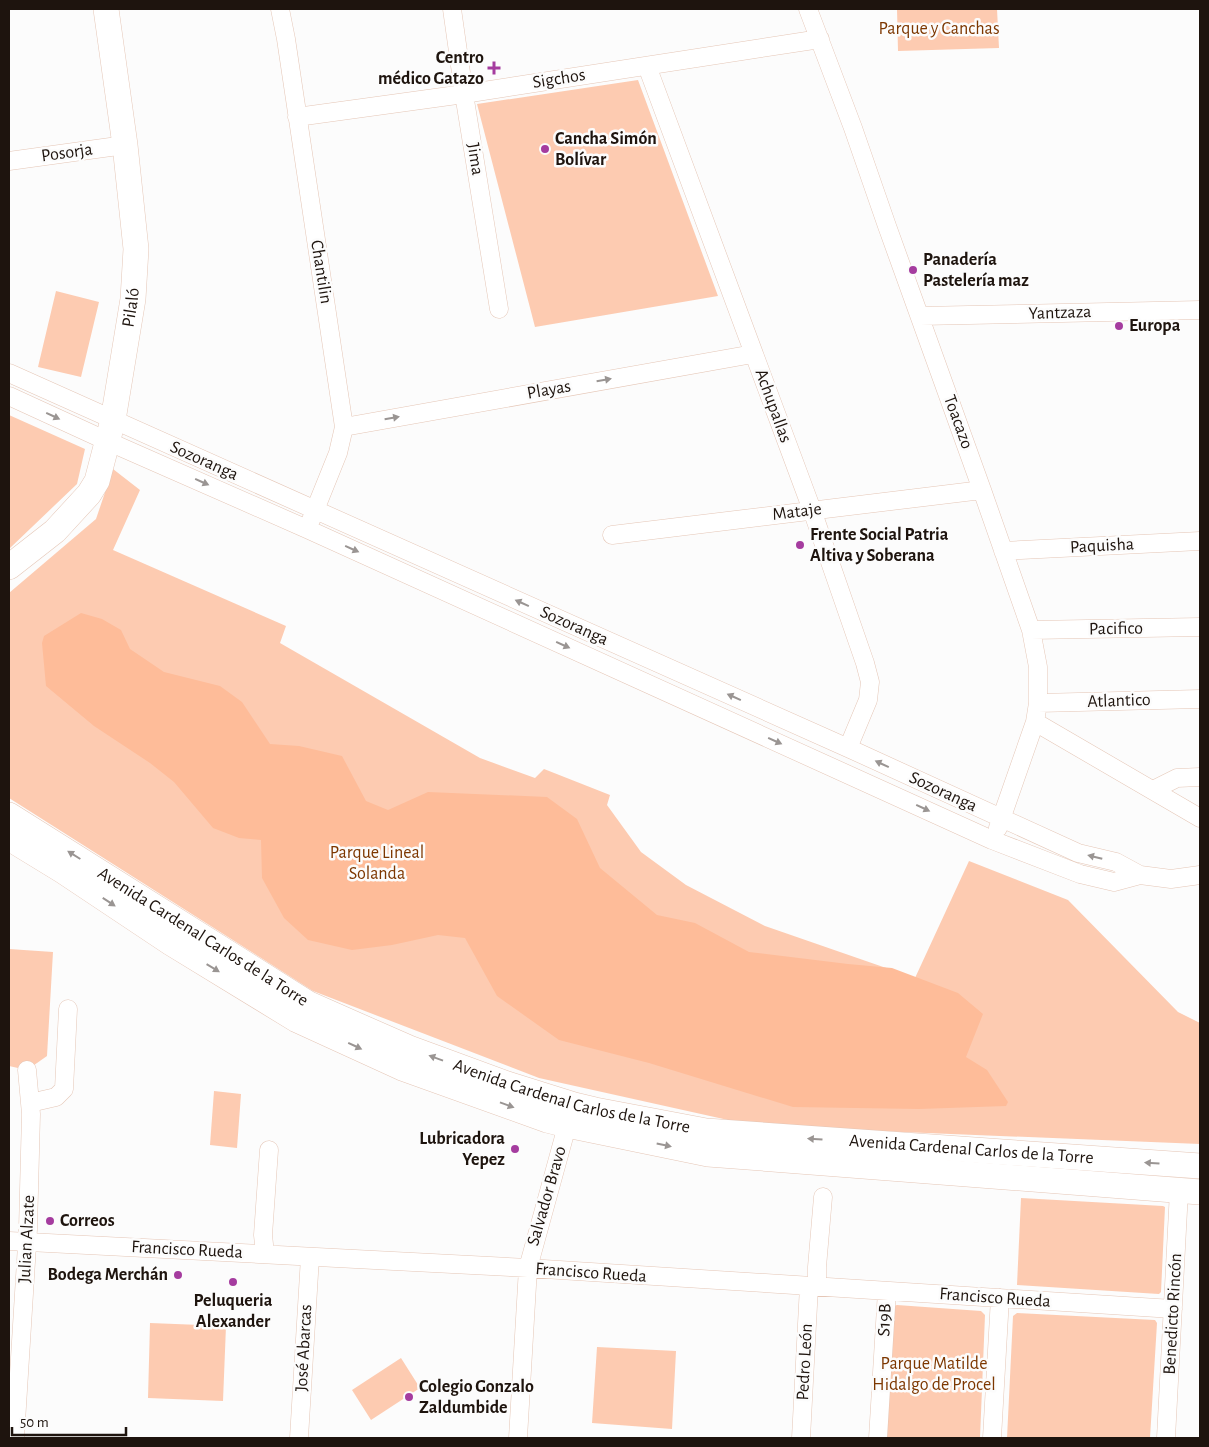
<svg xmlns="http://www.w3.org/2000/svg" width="1209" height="1447" font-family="'Alegreya Sans',sans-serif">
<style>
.green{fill:#fdcbb1}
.forest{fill:#febc99}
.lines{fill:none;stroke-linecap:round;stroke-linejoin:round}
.street-casing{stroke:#e5c6b6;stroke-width:19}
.secondary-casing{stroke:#e5c6b6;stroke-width:26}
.street{stroke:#fff;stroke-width:18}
.secondary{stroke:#fff;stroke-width:25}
.oneway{fill:#9a9593}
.poi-dot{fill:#a53c9f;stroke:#fcfcfc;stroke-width:2}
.labels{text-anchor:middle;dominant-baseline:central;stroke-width:5;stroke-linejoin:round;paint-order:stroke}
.park-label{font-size:18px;fill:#7d3700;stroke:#fcfcfc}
.poi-label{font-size:18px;font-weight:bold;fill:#1e140e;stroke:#fcfcfc;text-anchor:start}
.street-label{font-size:18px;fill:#1e140e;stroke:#fcfcfc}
</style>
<rect width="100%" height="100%" fill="#fcfcfc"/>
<path class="green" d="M 897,9 L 997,9 L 999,48 L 898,51 Z
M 638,80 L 718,296 L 535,327 L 477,104 Z
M 56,291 L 99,302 L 81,377 L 38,367 Z
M 9,415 L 85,449 L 77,484 L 9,549 Z
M 113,469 L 140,490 L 113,550 L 286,626 L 280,643 L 480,758 L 535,778 L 544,769 L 610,795 L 607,805 L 641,852 L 686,885 L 765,926 L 915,978 L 969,861 L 1068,900 L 1178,1012 L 1200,1023 L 1200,1144 L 755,1126 L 539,1078 L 313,991 L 9,798 L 9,593 L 96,519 Z
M 9,949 L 53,952 L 47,1056 L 27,1070 L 9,1066 Z
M 214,1091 L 241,1094 L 237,1148 L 210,1145 Z
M 1021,1198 L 1163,1206 L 1165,1207 L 1161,1292 L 1159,1294 L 1017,1285 Z
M 897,1305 L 981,1311 L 985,1315 L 980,1438 L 886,1438 L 894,1306 Z
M 1017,1313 L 1155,1320 L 1157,1323 L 1150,1438 L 1007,1438 L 1013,1316 Z
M 150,1323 L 226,1326 L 223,1401 L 148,1398 Z
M 597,1347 L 676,1351 L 672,1429 L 592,1423 Z
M 401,1358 L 420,1388 L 371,1420 L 352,1390 Z"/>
<path class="forest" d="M 81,613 L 102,619 L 121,630 L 130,649 L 164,672 L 220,686 L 242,702 L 270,744 L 299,746 L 342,756 L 366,801 L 388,810 L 428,792 L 547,797 L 577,819 L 600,868 L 657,915 L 695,923 L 749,952 L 848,964 L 892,968 L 958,993 L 983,1014 L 966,1057 L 987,1070 L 1008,1102 L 1006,1106 L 919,1109 L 793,1107 L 649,1063 L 559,1040 L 497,996 L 465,938 L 438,935 L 392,945 L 352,950 L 308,940 L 284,918 L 262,878 L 261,840 L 239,838 L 213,828 L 174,782 L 150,763 L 94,726 L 46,686 L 42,643 L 44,636 Z"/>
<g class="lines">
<g class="street-casing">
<path id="street" d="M 280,9 L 286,39 L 344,427 L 338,453 L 311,520
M 452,9 L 464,94 L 499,309
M 808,9 L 853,128 L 887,226 L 982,490 L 1031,630 L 1038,667 L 1038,703 L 1035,722 L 998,828
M 647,66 L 812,510 L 865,663 L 870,682 L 868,700 L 848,748
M 297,117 L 464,94 L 820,39
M 9,161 L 125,145
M 920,316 L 1200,310
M 9,373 L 848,748 L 1078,853 L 1116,862 L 1140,875
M 9,396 L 107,441 L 307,529 L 992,840 L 1080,874 L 1114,882 L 1140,875 L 1171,879 L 1200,875
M 344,427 L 753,354
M 612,535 L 982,490
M 1003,551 L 1200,541
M 1031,630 L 1200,627
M 1038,703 L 1200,699
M 1035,722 L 1200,818
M 1153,790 L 1177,778 L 1200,777
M 30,1103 L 56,1097 L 64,1089 L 68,1009
M 9,1241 L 528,1268 L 1173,1309
M 265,1254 L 263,1235 L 269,1150
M 817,1286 L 817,1267 L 823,1197
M 15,1438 L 28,1229 L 31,1114 L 27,1070
M 299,1438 L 310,1257
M 518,1438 L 528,1268 L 570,1115
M 801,1438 L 809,1286
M 878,1438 L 887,1291
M 992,1438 L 1000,1298
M 1166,1438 L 1179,1191"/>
</g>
<g class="secondary-casing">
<g id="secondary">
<path id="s1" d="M 9,567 L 55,531 L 89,494 L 97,481 L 113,420 L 133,299 L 136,249 L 125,145 L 106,9"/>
<path id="s2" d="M 9,815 L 309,1004 L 409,1048 L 507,1084 L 574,1105 L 595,1110 L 706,1131 L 1200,1166"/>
<path d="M 9,838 L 63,871 L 171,943 L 297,1020 L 402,1068 L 547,1120 L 567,1125 L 708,1154 L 1200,1192"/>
</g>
</g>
<use href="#street" class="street"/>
<use href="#secondary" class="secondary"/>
</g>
<defs><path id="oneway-solid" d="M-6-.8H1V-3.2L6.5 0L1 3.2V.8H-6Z" transform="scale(1.25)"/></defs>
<g class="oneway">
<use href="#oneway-solid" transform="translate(604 380) rotate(-10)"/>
<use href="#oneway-solid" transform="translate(53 416) rotate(25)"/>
<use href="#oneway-solid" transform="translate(392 418) rotate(-10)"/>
<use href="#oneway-solid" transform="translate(202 482) rotate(24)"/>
<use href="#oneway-solid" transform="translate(352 549) rotate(24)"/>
<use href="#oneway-solid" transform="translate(522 603) rotate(-156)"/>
<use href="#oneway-solid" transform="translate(563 645) rotate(24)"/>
<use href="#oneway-solid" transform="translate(734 697) rotate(-156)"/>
<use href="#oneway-solid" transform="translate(775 741) rotate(24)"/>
<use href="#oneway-solid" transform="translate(882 764) rotate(-155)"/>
<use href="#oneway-solid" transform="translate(923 808) rotate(25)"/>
<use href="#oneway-solid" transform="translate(74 855) rotate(-148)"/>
<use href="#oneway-solid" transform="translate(1095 857) rotate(-166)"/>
<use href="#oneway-solid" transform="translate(109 902) rotate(33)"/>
<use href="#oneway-solid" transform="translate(213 968) rotate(31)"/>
<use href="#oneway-solid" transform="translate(355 1046) rotate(25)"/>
<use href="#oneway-solid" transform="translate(436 1058) rotate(-160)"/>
<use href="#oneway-solid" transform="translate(507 1105) rotate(20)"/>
<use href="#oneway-solid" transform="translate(815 1139) rotate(-176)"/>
<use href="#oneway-solid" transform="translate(664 1145) rotate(12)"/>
<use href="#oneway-solid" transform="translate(1152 1163) rotate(-176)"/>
</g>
<g class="poi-dot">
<path d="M491.5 60.5h5v5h5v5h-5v5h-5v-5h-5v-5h5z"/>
<circle cx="545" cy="149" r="5"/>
<circle cx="913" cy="270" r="5"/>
<circle cx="1119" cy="326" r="5"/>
<circle cx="800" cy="545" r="5"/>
<circle cx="515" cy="1149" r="5"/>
<circle cx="50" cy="1221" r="5"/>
<circle cx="178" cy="1275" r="5"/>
<circle cx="233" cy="1282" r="5"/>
<circle cx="409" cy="1397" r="5"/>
</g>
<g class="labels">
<g class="park-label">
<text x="939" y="29">Parque y Canchas</text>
<text x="377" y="853">Parque Lineal<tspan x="377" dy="21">Solanda</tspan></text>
<text x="934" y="1364">Parque Matilde<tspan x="934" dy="21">Hidalgo de Procel</tspan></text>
</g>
<g class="poi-label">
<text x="484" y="58" text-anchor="end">Centro<tspan x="484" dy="21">médico Gatazo</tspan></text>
<text x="555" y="139">Cancha Simón<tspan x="555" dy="21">Bolívar</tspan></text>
<text x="923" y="260">Panadería<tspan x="923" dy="21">Pastelería maz</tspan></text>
<text x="1129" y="326">Europa</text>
<text x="810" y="535">Frente Social Patria<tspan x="810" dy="21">Altiva y Soberana</tspan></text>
<text x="505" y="1139" text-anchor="end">Lubricadora<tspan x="505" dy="21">Yepez</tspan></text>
<text x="60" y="1221">Correos</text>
<text x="168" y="1275" text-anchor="end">Bodega Merchán</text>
<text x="233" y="1301" text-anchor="middle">Peluqueria<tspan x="233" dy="21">Alexander</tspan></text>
<text x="419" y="1387">Colegio Gonzalo<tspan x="419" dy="21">Zaldumbide</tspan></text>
</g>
<g class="street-label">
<text transform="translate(559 79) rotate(-9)">Sigchos</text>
<text transform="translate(67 153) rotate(-8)">Posorja</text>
<text transform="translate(475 159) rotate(81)">Jima</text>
<text transform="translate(321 272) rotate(81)">Chantilin</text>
<text stroke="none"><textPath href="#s1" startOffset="301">Pilaló</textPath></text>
<text transform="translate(1060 313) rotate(-2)">Yantzaza</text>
<text transform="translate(549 390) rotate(-10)">Playas</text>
<text transform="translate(773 406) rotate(70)">Achupallas</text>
<text transform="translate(958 422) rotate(70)">Toacazo</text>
<text transform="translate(204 461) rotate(24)">Sozoranga</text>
<text transform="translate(797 512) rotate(-7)">Mataje</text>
<text transform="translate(1102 546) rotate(-3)">Paquisha</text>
<text transform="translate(574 626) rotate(24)">Sozoranga</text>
<text transform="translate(1116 629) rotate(-1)">Pacifico</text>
<text transform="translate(1119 701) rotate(-2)">Atlantico</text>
<text transform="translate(943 792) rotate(25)">Sozoranga</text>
<text stroke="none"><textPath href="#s2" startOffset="229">Avenida Cardenal Carlos de la Torre</textPath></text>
<text stroke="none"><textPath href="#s2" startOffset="634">Avenida Cardenal Carlos de la Torre</textPath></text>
<text stroke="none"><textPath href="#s2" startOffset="1039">Avenida Cardenal Carlos de la Torre</textPath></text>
<text transform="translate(547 1196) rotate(-74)">Salvador Bravo</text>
<text transform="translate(27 1239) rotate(-87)">Julian Alzate</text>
<text transform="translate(187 1250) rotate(3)">Francisco Rueda</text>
<text transform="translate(591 1273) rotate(4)">Francisco Rueda</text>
<text transform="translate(995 1298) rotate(4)">Francisco Rueda</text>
<text transform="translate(1173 1314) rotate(-87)">Benedicto Rincón</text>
<text transform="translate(885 1320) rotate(-87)">S19B</text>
<text transform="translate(304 1348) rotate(-87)">José Abarcas</text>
<text transform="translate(805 1362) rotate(-87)">Pedro León</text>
</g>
</g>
<rect width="1209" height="1447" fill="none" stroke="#1e140e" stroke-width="20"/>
<path d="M12 1427v8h114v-8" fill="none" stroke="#1e140e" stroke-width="2.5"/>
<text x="20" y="1427" font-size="15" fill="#1e140e" stroke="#fcfcfc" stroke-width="4" paint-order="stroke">50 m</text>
</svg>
